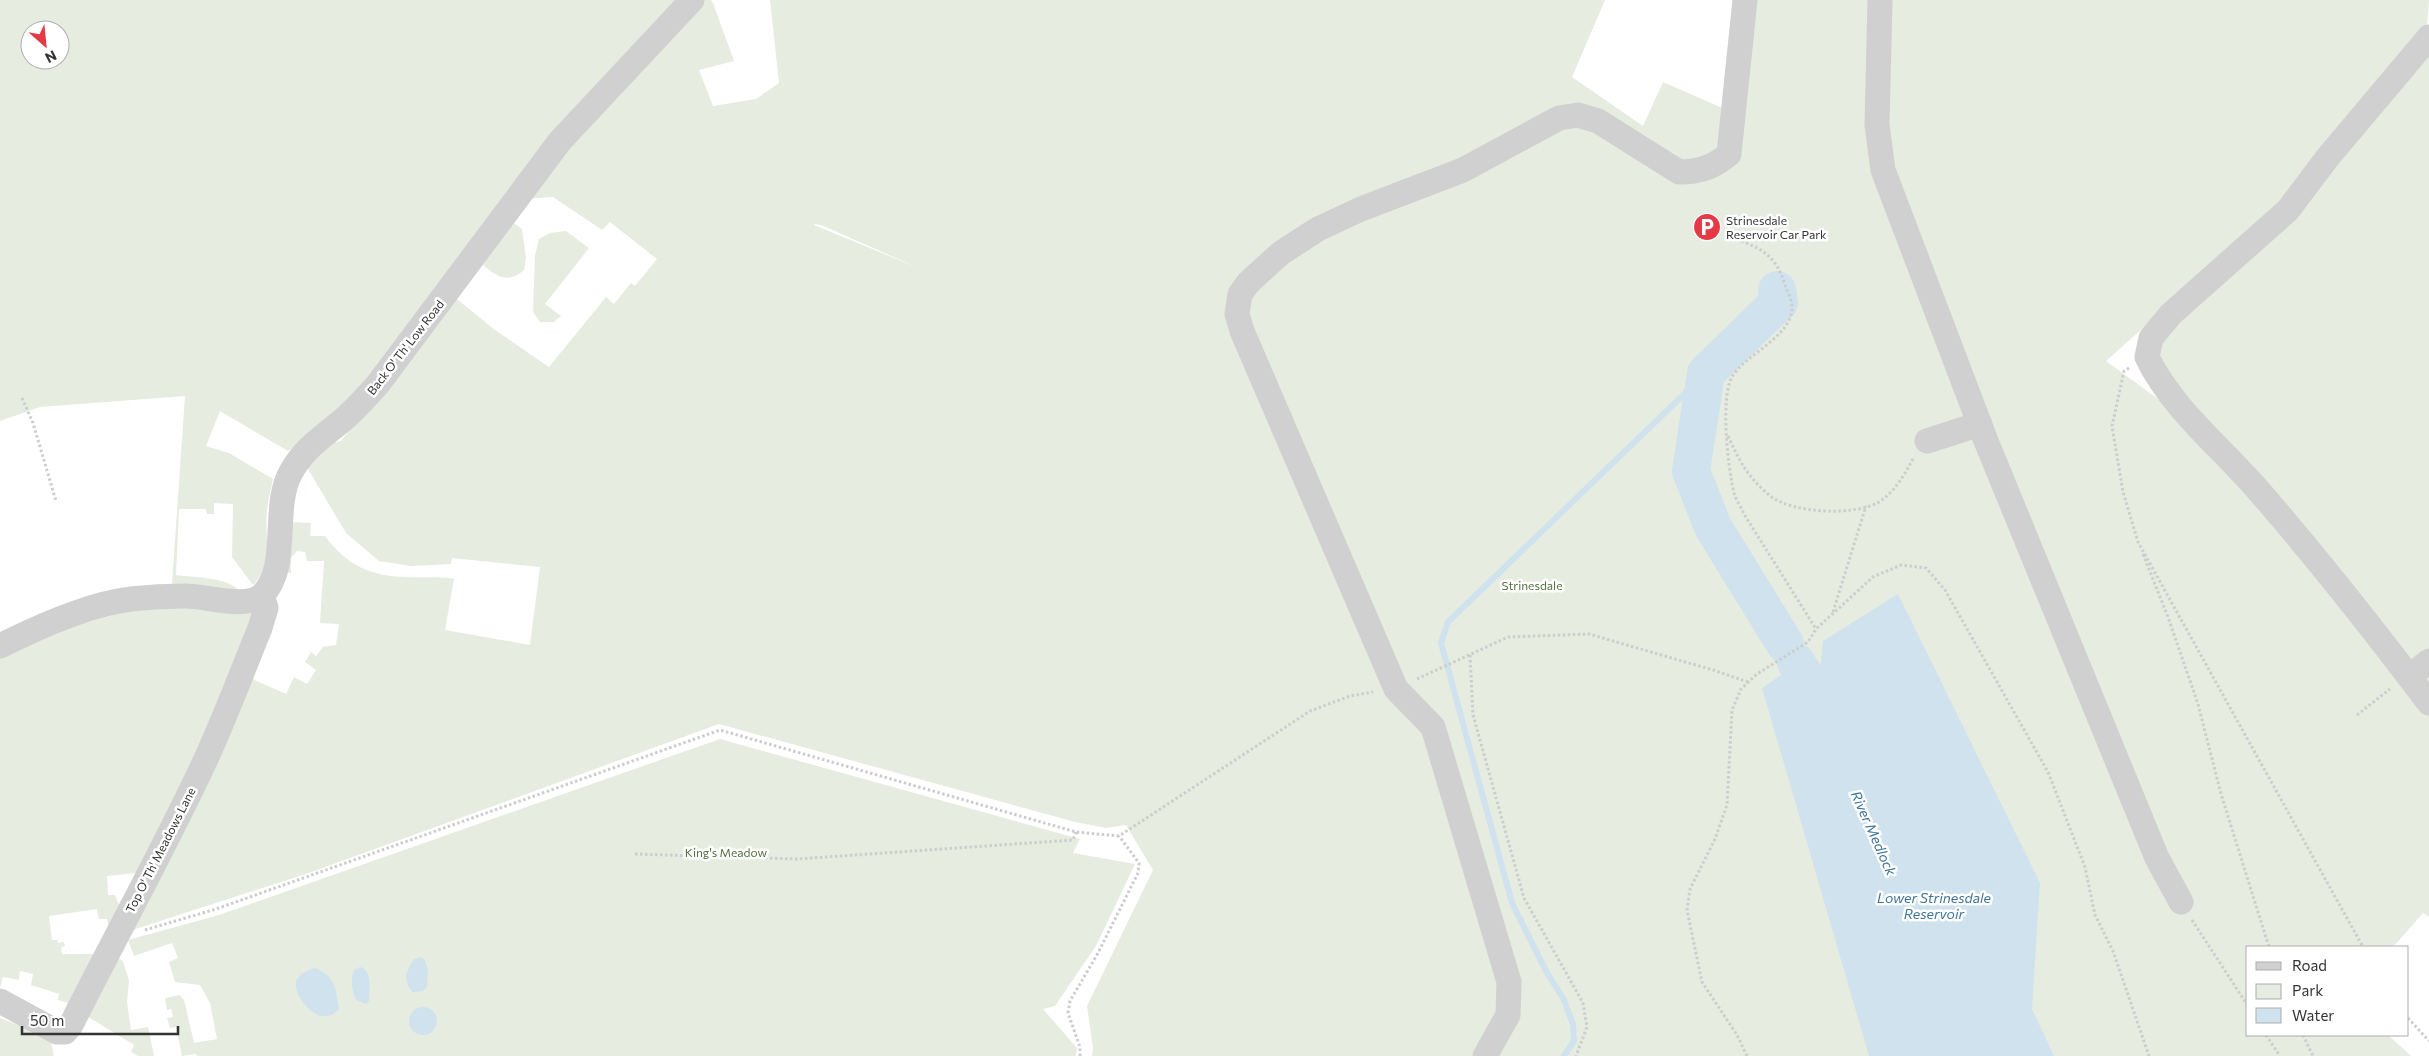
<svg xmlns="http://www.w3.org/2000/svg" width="2429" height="1056" font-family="Commissioner,sans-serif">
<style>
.green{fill:#e6ecdf;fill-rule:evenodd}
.water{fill:#cfe2ee}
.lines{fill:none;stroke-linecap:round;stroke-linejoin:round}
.stream{stroke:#cfe2ee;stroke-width:6}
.river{stroke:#cfe2ee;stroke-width:38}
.path{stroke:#cdcdcd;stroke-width:3;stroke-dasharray:2.5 2.5;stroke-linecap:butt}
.minor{stroke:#d0d0d0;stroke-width:25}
.labels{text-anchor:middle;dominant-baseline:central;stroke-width:5;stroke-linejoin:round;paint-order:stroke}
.poi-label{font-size:12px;fill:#333;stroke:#fff;text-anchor:start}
.street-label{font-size:12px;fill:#333;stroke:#fff}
.park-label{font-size:12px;fill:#56703f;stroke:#fff}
.water-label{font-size:14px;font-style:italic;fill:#3f7597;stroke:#fff}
</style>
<rect width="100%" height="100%" fill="#fff"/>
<path class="green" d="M 0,0 L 683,0 L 406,335 L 329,424 L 288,451 L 220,411 L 206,446 L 229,453 L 273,479 C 271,489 268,500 267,510 C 264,539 275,561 253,585 L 232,557 L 233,504 L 214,503 L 214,514 L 207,514 L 206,509 L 179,509 L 176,575 C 195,578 230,576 242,594 L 172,584 L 185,396 L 40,407 L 0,421 ZM 30,30 L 60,30 L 60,60 L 30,60 Z
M 700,0 L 711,0 L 713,3 L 734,61 L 699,70 L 713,106 L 756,99 L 779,83 L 770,0 L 1605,0 L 1572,77 L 1643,126 L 1663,82 L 1736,114 L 1752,0 L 2429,0 L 2427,25 L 2277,209 L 2106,361 L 2183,417 L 2166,383 L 2158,359 L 2164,337 L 2429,50 L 2429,917 L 2423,913 L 2393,947 L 2248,947 L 2248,1035 L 2388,1035 L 2411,1056 L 1092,1056 L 1093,1048 L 1087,1006 L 1153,870 L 1126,825 L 1106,828 L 1075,822 L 719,724 L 306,874 L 126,932 L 248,677 L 286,694 L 294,677 L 307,684 L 316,670 L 305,662 L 311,652 L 316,656 L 323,647 L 336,645 L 339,624 L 320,623 L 324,561 L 307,561 L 305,552 L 297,551 L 291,558 L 291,573 L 281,573 L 289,522 L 311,523 L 310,536 L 325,536 C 346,565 372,577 408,577 C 423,578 438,576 454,579 L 445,630 L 530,645 L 540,567 L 452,558 L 451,564 L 411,566 L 379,561 L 346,533 L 305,464 L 326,444 L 341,441 L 453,296 L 495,330 L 549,367 L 606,297 L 614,304 L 631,283 L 635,286 L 657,259 L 610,222 L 602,230 L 553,197 L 521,199 ZM 814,224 L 821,225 L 921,269 L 814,225 Z
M 512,222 L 522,229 L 526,258 L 524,270 C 508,284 497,277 483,265 Z
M 566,231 L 589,248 L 545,304 L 561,316 L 554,322 L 540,322 L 533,312 L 535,255 L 539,239 L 550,233 Z
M 152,604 L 251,611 L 255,625 L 146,872 L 107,876 L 108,895 L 115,895 L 123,916 L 110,932 L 107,919 L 99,919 L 97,909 L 49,916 L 52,940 L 57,940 L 58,943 L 64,942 L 65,946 L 61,947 L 62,954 L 95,954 L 64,1016 L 68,1003 L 58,1000 L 59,994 L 31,985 L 33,974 L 20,971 L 19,980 L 3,977 L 0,988 L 0,658 L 74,626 Z
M 720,739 L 1080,839 L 1073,853 L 1135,864 L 1096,946 L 1055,1006 L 1043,1009 L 1077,1048 L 1076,1056 L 197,1056 L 196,1054 L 182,1056 L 176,1027 L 170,1028 L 167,1018 L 173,1017 L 171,1009 L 167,1010 L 165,998 L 180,995 L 184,1000 L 194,1043 L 217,1039 L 210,1003 L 200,985 L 175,982 L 169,962 L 178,958 L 172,943 L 134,956 L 128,940 L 219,915 Z
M 114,956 L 123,961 L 129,981 L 127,1002 L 131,1030 L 148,1027 L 154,1056 L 138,1056 L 131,1052 L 134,1045 L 85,1015 Z
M 0,1018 L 50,1037 L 54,1056 L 0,1056 Z"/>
<path class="water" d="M 1898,594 L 2040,883 L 2032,1009 L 2054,1056 L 1869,1056 L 1762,688 L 1781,675 L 1798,679 L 1821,663 L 1823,641 Z
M 420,957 L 424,959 L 428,969 L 427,987 L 423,991 L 412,992 C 403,977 405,976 413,960 Z
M 360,967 C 373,970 369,990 369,1001 L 366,1004 L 356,1000 C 352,991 350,979 354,970 Z
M 315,968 C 337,978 335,987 339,1009 C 319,1032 292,994 296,981 C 299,974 308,970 315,968 Z
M409 1021a14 14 0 1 1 28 0a14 14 0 1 1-28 0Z"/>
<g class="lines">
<path class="stream" d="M 1564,1056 L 1574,1041 L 1573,1024 L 1563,998 L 1547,973 L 1512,903 L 1441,643 L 1448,622 L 1706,373"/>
<path class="river" d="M 1777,290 L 1779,302 L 1706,373 L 1691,471 L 1713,527 L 1785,644
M 1796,662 L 1804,675 L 1825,721"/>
<path class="path" d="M 1732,237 C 1761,249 1775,253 1785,285 C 1787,291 1792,300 1792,306 C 1794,336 1746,353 1732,377 C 1720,398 1728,468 1734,493 C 1736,500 1741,507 1744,514 L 1816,629
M 2129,368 L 2124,371 L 2112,426 L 2123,492 L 2138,542 L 2363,947
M 22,398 L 33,423 L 56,501
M 1728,436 C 1740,462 1747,476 1769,495 C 1791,514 1859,517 1882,500 C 1896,490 1906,472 1914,457
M 2143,554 L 2168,617 L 2198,704 L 2221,794 L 2269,947
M 1833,612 L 1866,506
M 1470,655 L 1473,715 L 1524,898 L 1583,1003 L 1587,1027 L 1576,1056
M 1417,679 L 1508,637 L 1589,634 L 1713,670 L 1748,682
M 2357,715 L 2390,689
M 635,854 L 797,859 L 1073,840 L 1076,832
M 2192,920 L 2248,1006
M 145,930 L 216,909 L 720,730 L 1076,832 L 1119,836 L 1310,711 L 1350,696 L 1373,692
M 2408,1018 L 2429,1041
M 2266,1035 L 2280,1056
M 2303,1035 L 2313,1056
M 1080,1056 L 1080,1047 L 1068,1013 L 1070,1001 L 1098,953 L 1138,873 L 1139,863 L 1119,836
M 1747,1056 L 1737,1035 L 1702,982 L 1687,910 L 1690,889 L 1715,839 L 1727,805 L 1732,710 L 1741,689 L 1757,674 L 1808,642 L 1816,629 L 1873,577 L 1901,565 L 1926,568 L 1945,590 L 2048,772 L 2085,867 L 2095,915 L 2113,951 L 2149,1056"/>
<path class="minor" d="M 1880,0 L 1877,125 L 1883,170 L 1986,441 L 2157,858 L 2181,902
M 2429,37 L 2328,157 L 2288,210 L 2171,314 L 2151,338 L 2147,357 C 2172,409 2221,447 2258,490 C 2318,559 2374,630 2429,703
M 1927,441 L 1980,424
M 0,646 C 38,627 89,604 131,599 C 149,597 167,596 184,596 C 204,595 246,610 262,595 C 291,568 271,507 291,472 C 305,447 323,437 344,419 C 356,409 367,396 378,384 L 560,141 L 692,0
M 2409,677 L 2429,661
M 0,1001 L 57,1032 L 65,1032 L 71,1025 C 115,937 163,851 205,761 C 225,718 242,672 260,628 L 266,608 L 262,595
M 1485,1056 L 1508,1015 L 1509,982 L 1433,727 L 1396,689 L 1242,331 L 1237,314 L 1240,294 L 1249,282 L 1281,253 L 1318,229 L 1361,209 L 1463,170 L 1559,118 L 1578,115 L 1598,121 L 1679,172 C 1699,172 1714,167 1729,154 L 1745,0"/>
</g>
<defs>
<g id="parking-disc" transform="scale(1.4375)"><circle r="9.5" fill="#e63946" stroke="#fff"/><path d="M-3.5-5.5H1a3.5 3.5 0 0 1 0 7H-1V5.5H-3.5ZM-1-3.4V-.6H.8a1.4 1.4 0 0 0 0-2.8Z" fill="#fff"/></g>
</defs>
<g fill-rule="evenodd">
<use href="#parking-disc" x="1707" y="227"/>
</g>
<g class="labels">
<g class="poi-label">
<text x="1726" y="220">Strinesdale<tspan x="1726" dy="14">Reservoir Car Park</tspan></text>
</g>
<g class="street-label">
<text transform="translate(405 347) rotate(-52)">Back O' Th' Low Road</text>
<text transform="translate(160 850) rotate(-63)">Top O' Th' Meadows Lane</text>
</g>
<g class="park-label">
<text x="1532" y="585">Strinesdale</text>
<text x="726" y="852">King's Meadow</text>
</g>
<g class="water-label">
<text transform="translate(1874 833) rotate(66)">River Medlock</text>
<text x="1934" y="897">Lower Strinesdale<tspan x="1934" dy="16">Reservoir</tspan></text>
</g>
</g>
<rect x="2246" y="946" width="162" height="90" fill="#ffffff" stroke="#adadad"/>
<rect x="2256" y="962" width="25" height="8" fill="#d0d0d0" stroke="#adadad"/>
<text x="2292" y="971" font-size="15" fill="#333333">Road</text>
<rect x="2256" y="984" width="25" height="15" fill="#e6ecdf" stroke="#adadad"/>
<text x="2292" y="996" font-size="15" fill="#333333">Park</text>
<rect x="2256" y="1008" width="25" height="15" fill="#cfe2ee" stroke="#adadad"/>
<text x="2292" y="1021" font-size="15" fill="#333333">Water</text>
<g transform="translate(45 45) rotate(153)"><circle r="24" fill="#ffffff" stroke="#adadad"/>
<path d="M0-4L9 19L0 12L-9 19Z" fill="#e63946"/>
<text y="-8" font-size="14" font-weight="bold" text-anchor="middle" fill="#333333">N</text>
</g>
<path d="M22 1026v8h156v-8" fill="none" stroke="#333333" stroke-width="2.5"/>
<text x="30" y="1026" font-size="15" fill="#333333" stroke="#ffffff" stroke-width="4" paint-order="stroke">50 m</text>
</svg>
